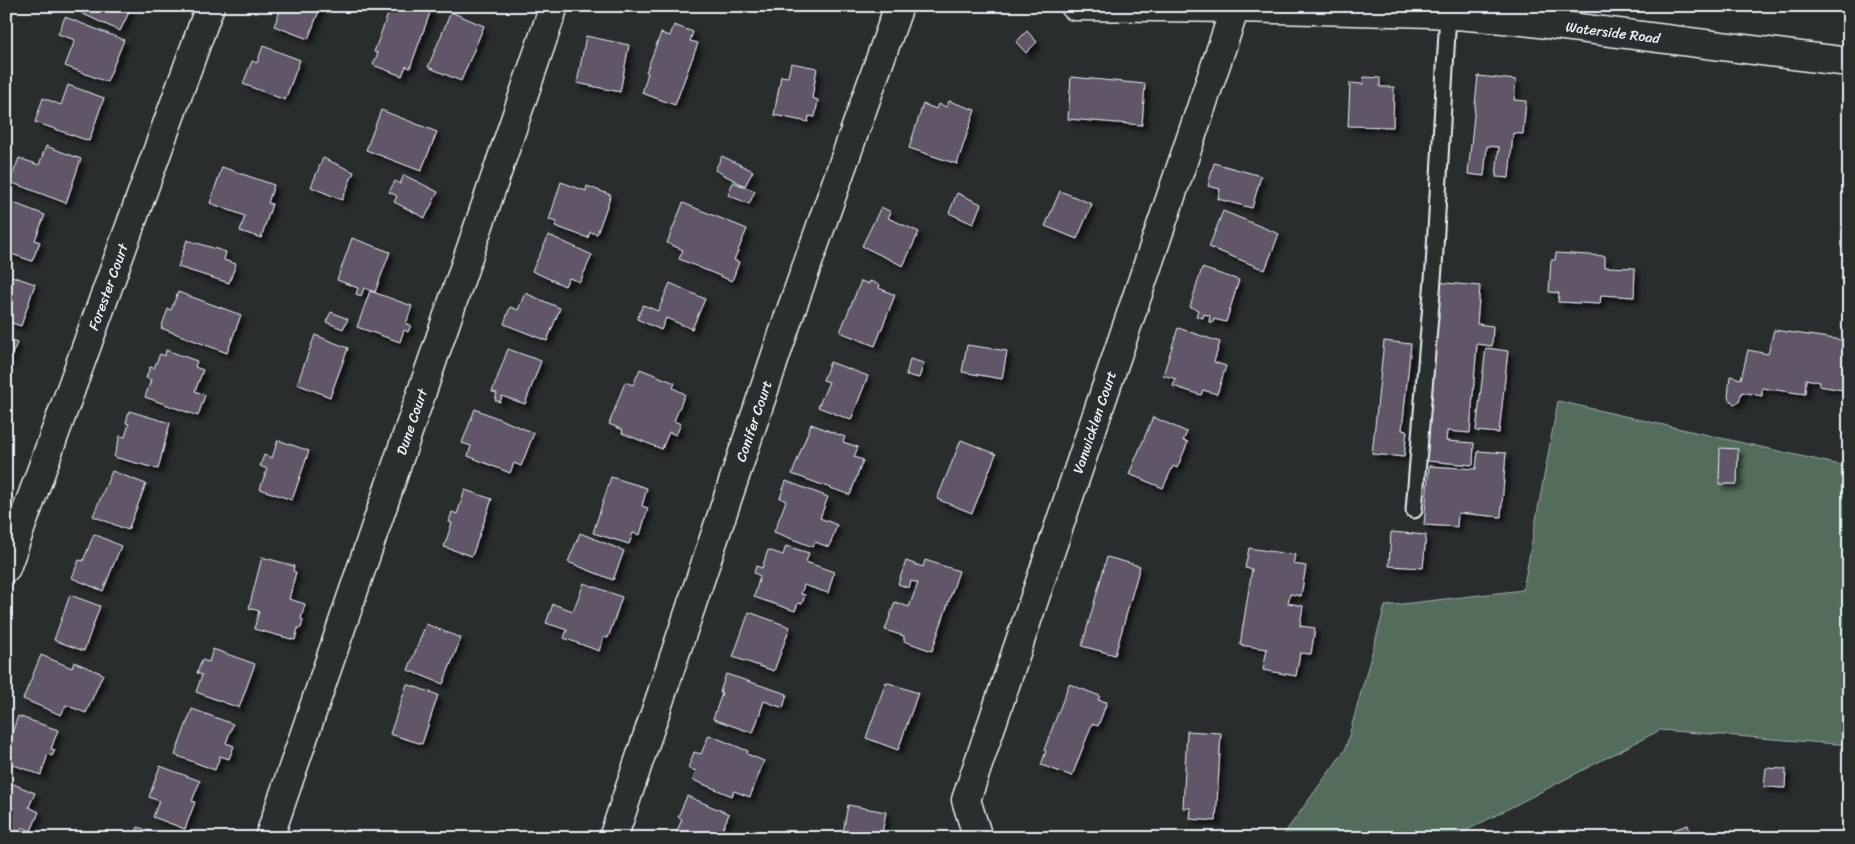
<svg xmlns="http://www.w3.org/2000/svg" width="1855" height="844" font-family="Sriracha,sans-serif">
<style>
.green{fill:#536c5b;stroke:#9eaeaa}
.building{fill:#605767;stroke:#e8f1f8;filter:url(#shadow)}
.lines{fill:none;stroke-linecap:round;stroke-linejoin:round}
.service-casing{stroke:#e8f1f8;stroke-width:19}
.minor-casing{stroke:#e8f1f8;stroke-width:31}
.secondary-casing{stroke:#e8f1f8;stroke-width:31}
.service{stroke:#2a2d2e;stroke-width:15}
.minor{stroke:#2a2d2e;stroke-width:28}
.secondary{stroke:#2a2d2e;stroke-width:28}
.labels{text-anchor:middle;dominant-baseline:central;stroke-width:4;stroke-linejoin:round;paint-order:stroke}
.street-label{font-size:14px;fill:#e8f1f8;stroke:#2a2d2e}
</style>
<defs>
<filter id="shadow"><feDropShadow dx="4.5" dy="4.5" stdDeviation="2.5" flood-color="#0009"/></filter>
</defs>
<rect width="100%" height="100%" fill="#2a2d2e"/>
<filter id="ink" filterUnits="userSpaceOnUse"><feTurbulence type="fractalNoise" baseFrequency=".02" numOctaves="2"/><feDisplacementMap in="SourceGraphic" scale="10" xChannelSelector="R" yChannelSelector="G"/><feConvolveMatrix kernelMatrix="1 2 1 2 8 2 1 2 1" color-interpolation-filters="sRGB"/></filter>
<g filter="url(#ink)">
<path class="green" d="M 1558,401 L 1849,467 L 1849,745 L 1660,730 L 1452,838 L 1281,838 L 1345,750 L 1385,606 L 1523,590 Z"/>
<path class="building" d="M 84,6 L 132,6 L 120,31 L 81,13 Z
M 282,6 L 321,6 L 308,39 L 274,26 Z
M 391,6 L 420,6 L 431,10 L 410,68 L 406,66 L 402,76 L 373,65 L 378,53 L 374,52 Z
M 451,12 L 484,26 L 461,81 L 428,67 Z
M 65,17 L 124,40 L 107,82 L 65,66 L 75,40 L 58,34 Z
M 674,25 L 693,32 L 690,41 L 698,43 L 675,105 L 642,93 L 648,73 L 646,72 L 661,33 L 670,36 Z
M 1027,31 L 1037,42 L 1026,53 L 1016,42 Z
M 586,36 L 629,45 L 620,92 L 577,83 Z
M 263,46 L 300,60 L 285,100 L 243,84 L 252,61 L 257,63 Z
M 791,63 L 817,68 L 812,98 L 818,100 L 815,117 L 809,116 L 808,122 L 774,115 L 781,76 L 788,77 Z
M 1478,76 L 1516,80 L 1514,100 L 1526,101 L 1523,134 L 1513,133 L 1509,178 L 1496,177 L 1499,147 L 1487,146 L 1484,176 L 1468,174 Z
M 1071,77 L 1145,84 L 1142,125 L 1068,119 Z
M 1364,77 L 1380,78 L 1380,87 L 1394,87 L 1393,127 L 1348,126 L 1350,83 L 1363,84 Z
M 68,85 L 104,98 L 89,141 L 35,122 L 43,98 L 61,105 Z
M 949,101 L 975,110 L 957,164 L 909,148 L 923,104 L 936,109 L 938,104 L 947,107 Z
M 381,110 L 437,132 L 421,171 L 366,150 Z
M 46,146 L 81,159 L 66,203 L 10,182 L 19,158 L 39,165 Z
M 722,156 L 753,171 L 745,186 L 715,170 Z
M 323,158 L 354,172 L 342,200 L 311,187 Z
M 1214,163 L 1261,176 L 1252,208 L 1218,199 L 1220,189 L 1208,186 Z
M 222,167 L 274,185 L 268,203 L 272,204 L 261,238 L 240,231 L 245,216 L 210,203 Z
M 404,175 L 438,192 L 425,218 L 394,202 L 397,196 L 389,192 L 395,181 L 400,184 Z
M 561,182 L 586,191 L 587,186 L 611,195 L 597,234 L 590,232 L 588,238 L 555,226 L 557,222 L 549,220 Z
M 733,182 L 755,191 L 749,204 L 728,195 Z
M 1060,191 L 1092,204 L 1077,239 L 1045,226 Z
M 957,193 L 981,204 L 973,224 L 949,213 Z
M 6,200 L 45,215 L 35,240 L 40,242 L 32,261 L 6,252 Z
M 683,203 L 747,229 L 734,260 L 739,262 L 732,281 L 679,259 L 683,250 L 667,243 Z
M 881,207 L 891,212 L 888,218 L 919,232 L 903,266 L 862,246 Z
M 1223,211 L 1279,234 L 1265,270 L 1209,247 Z
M 549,235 L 592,255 L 580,282 L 569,278 L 565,286 L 532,271 Z
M 352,238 L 390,252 L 375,292 L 364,288 L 361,296 L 356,294 L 358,288 L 337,280 Z
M 187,240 L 226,252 L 224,260 L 236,264 L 229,283 L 178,267 Z
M 1556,253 L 1605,256 L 1605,267 L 1635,268 L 1634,297 L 1601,295 L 1600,304 L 1558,302 L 1559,293 L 1549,292 L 1551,260 L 1555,260 Z
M 1202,268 L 1239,280 L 1226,322 L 1214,319 L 1213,323 L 1209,322 L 1210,316 L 1204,314 L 1203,318 L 1196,316 L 1198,310 L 1190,307 Z
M 6,274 L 35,284 L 21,326 L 6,321 Z
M 861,281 L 869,284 L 870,281 L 880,285 L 879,288 L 895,295 L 875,346 L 840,332 Z
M 1435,282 L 1480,286 L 1477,324 L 1493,326 L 1492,346 L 1477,344 L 1470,433 L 1447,431 L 1446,441 L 1474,443 L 1473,465 L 1427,461 L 1429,432 L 1423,432 Z
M 670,283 L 705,299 L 692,329 L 666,318 L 661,330 L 637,319 L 643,305 L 658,311 Z
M 370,291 L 412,306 L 406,324 L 411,325 L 408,332 L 404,330 L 400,342 L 357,327 Z
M 178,292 L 241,315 L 227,353 L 161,328 L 168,309 L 171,310 Z
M 525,293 L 560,308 L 547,341 L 504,324 L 510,307 L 518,310 Z
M 331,312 L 348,319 L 343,329 L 326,322 Z
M 1178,328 L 1220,342 L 1214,362 L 1226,366 L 1217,394 L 1203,390 L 1201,395 L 1173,386 L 1176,379 L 1163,375 Z
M 1774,330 L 1849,341 L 1849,391 L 1819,386 L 1820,382 L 1806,379 L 1805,394 L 1762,388 L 1762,396 L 1742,392 L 1739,402 L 1734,404 L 1728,397 L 1730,376 L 1741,379 L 1748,350 L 1768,354 Z
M 315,335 L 348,348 L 330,397 L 297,384 Z
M 6,339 L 17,343 L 6,368 Z
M 1384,341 L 1411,344 L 1402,430 L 1407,431 L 1404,457 L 1372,454 Z
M 967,345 L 1007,351 L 1002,379 L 962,372 Z
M 1486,348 L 1508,351 L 1499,433 L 1476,431 Z
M 508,349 L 541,361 L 525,404 L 502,396 L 500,402 L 495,400 L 497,393 L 492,392 Z
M 166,350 L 197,361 L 195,367 L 203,370 L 195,391 L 205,395 L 198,416 L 145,397 L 151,380 L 146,378 L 150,367 L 154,368 L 160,354 L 165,356 Z
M 910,359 L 924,363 L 919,378 L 906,375 Z
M 830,362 L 868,376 L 851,420 L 818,407 L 829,382 L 823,380 Z
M 640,369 L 675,383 L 673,388 L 685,394 L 674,421 L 681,424 L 676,435 L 669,432 L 662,449 L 622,433 L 623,430 L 609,424 L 625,382 L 633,385 Z
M 475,409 L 534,433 L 521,466 L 514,463 L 510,473 L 468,456 L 471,446 L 462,443 Z
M 129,411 L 170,423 L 158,469 L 114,457 L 120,436 L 125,437 L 129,424 L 126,423 Z
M 1153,417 L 1187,432 L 1183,441 L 1188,442 L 1177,468 L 1173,466 L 1163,488 L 1129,474 Z
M 811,424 L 845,437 L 843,442 L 858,447 L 854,457 L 863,460 L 850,495 L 792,474 Z
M 278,440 L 309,451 L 292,500 L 260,489 L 267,469 L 260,466 L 264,455 L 272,458 Z
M 961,440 L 996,454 L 972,513 L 937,499 Z
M 1720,448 L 1738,449 L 1737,484 L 1719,484 Z
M 1478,451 L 1506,453 L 1501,517 L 1458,513 L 1457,527 L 1424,525 L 1429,466 L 1476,469 Z
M 112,471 L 146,484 L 128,530 L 93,516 Z
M 611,477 L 647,488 L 642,506 L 648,508 L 640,535 L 633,533 L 629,544 L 593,533 Z
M 786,481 L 828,497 L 820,518 L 837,525 L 829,547 L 815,542 L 813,547 L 774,532 L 786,501 L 780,498 Z
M 465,490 L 492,499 L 472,556 L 444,547 L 452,523 L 449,522 L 452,512 L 457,514 Z
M 1391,532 L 1426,535 L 1423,568 L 1389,566 Z
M 580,533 L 624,551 L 613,580 L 568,562 Z
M 94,534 L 121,546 L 103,591 L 72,578 L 79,560 L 83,561 Z
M 786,546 L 809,553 L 806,562 L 834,572 L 828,593 L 804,585 L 801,594 L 805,595 L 802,604 L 798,603 L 795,611 L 754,597 L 760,576 L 754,573 L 756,566 L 762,568 L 768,550 L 783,555 Z
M 1249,548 L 1295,555 L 1293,564 L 1306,566 L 1301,596 L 1290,594 L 1288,603 L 1303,606 L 1300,626 L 1315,628 L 1311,654 L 1300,653 L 1296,676 L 1263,670 L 1267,649 L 1240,645 L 1252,569 L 1245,568 Z
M 262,557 L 294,566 L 293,571 L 296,572 L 289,599 L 305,604 L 301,619 L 303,620 L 301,628 L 298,628 L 295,640 L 254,629 L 259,611 L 249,608 Z
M 1107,557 L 1140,566 L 1115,655 L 1082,646 Z
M 925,560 L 959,571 L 932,651 L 904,641 L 904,636 L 885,630 L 895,602 L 909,607 L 918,583 L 911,581 L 909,588 L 898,584 L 906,561 L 923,567 Z
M 584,583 L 622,597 L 608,638 L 604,637 L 599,651 L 564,638 L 567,630 L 546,623 L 553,604 L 573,611 Z
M 70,595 L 100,606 L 84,651 L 54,640 Z
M 749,612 L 790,627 L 774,671 L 733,657 Z
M 426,624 L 461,638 L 443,684 L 408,670 Z
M 213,649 L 255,664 L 239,708 L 196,692 L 202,675 L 197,673 L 202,660 L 209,662 Z
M 41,655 L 72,668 L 74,662 L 103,674 L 86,713 L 66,705 L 61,715 L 23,699 Z
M 726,674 L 787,694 L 783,708 L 764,701 L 753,733 L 713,719 L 722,693 L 720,692 Z
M 886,682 L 918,693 L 898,750 L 866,738 Z
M 407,684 L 438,695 L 422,744 L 390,734 Z
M 1069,684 L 1100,696 L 1098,700 L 1107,702 L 1098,726 L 1092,724 L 1072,776 L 1041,765 L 1046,751 L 1044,750 Z
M 192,709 L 233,724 L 226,743 L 234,746 L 229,759 L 220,756 L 215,770 L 175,755 Z
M 18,716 L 58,730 L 51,749 L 55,750 L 52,756 L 48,754 L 41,775 L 6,762 L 6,740 L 9,741 Z
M 1187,731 L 1221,733 L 1216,821 L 1190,819 L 1191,808 L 1183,808 Z
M 709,735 L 748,751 L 747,754 L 764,761 L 750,797 L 734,791 L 732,796 L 693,780 L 696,771 L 688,768 L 694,752 L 701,754 Z
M 160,766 L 200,781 L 192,801 L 195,802 L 185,829 L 153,817 L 159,801 L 149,797 Z
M 1766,768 L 1786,769 L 1785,788 L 1764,787 Z
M 6,781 L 35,793 L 29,807 L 39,812 L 31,831 L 22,827 L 17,838 L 6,833 Z
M 687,796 L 729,814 L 719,838 L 674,838 L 682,819 L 678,817 Z
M 848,805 L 886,812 L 881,838 L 842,838 Z
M 1688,825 L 1692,838 L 1649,838 Z
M 138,827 L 168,838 L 134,838 Z"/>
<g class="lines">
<g class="service-casing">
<path id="service" d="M 1414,510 L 1434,267 L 1448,14"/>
</g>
<g class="minor-casing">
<g id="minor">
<path id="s1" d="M 6,568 L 210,6"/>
<path id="s2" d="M 269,838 L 554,6"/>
<path id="s3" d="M 613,838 L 788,319 L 899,6"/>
<path id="s4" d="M 978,838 L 966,800 L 1235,8"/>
</g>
</g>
<g class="secondary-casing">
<g id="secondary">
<path id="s5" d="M 1075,6 L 1235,8 L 1432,13 L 1515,20 L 1849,62"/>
</g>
</g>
<use href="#service" class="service"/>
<use href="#minor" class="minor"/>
<use href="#secondary" class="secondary"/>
</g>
</g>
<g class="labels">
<g class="street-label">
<text stroke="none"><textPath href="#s5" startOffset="539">Waterside Road</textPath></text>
<text stroke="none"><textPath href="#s1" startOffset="299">Forester Court</textPath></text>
<text stroke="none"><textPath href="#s3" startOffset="440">Conifer Court</textPath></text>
<text stroke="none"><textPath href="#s2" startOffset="440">Dune Court</textPath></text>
<text stroke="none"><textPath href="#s4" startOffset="439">Vanwicklen Court</textPath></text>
</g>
</g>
<rect width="1855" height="844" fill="none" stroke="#2a2d2e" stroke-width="25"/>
<rect x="12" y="12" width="1830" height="819" fill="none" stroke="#e8f1f8" stroke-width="2" filter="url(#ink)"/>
</svg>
